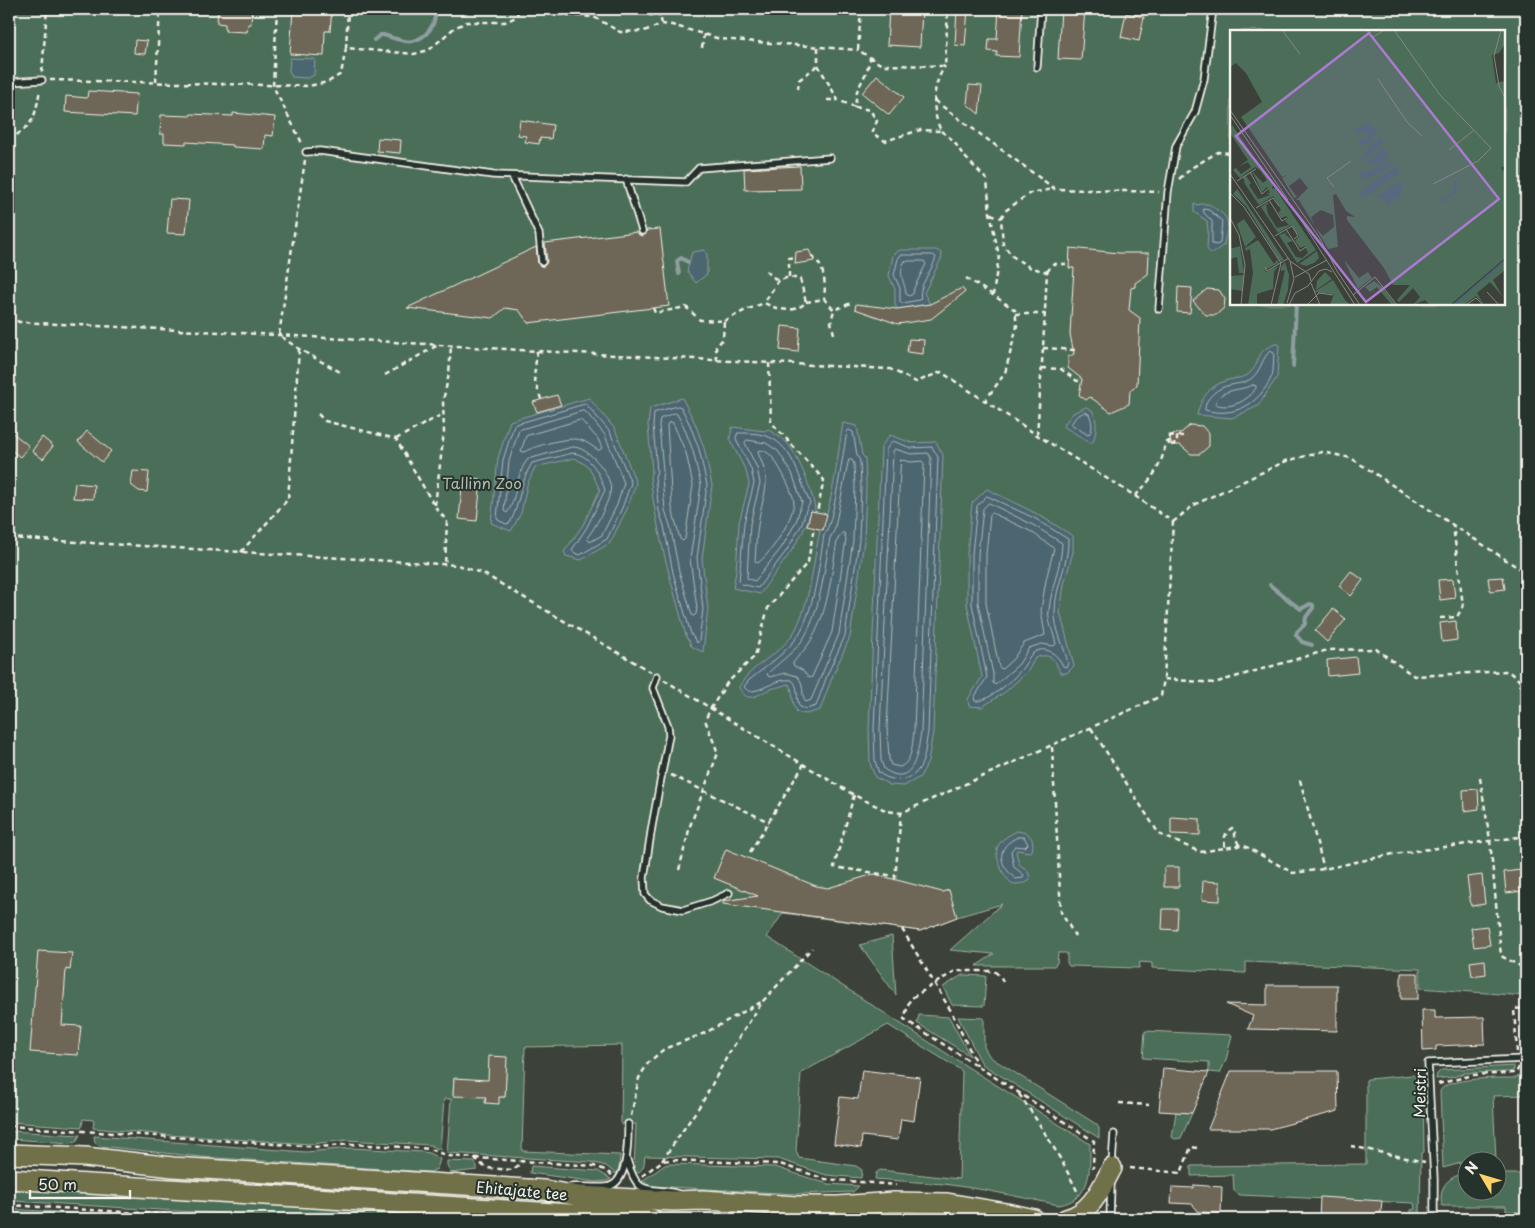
<svg xmlns="http://www.w3.org/2000/svg" width="1535" height="1228" font-family="'Playpen Sans',sans-serif">
<style>
.green{fill:#4c6e59;stroke:#a0b0a0;fill-rule:evenodd}
.water{fill:#4b6671;stroke:#8f9ea1}
.lines{fill:none;stroke-linecap:round;stroke-linejoin:round}
.shore{stroke:#b0b9b8;stroke-width:1}
.stream{stroke:#8f9ea1;stroke-width:4}
.building{fill:#6e6657;stroke:#f4f1e8}
.lane-casing{stroke:#f4f1e8;stroke-width:9}
.primary-casing{stroke:#f4f1e8;stroke-width:22}
.path{stroke:#f4f1e8;stroke-width:2.5;stroke-dasharray:5 4;stroke-linecap:butt}
.lane{stroke:#26332d;stroke-width:5.5}
.primary{stroke:#70704a;stroke-width:19}
.path-bridge{stroke:#f4f1e8;stroke-width:2.5;stroke-dasharray:5 4;stroke-linecap:butt}
.labels{text-anchor:middle;dominant-baseline:central;stroke-width:4;stroke-linejoin:round;paint-order:stroke}
.park-label{font-size:15px;fill:#b1bdaf;stroke:#26332d}
.street-label{font-size:15px;fill:#f4f1e8;stroke:#26332d}
.inset-river{fill:none;stroke:#4b6671;stroke-width:2.5}
.inset-road{fill:none;stroke:#868880;stroke-width:1}
.view{fill:#ab7bcf;fill-opacity:0.15;stroke:#ab7bcf;stroke-width:2.5}
.inset-edge{fill:none;stroke:#f4f1e8;stroke-width:2.5}
</style>
<rect width="100%" height="100%" fill="#3c423a"/>
<filter id="ink" filterUnits="userSpaceOnUse"><feTurbulence type="fractalNoise" baseFrequency=".02" numOctaves="2"/><feDisplacementMap in="SourceGraphic" scale="10" xChannelSelector="R" yChannelSelector="G"/><feConvolveMatrix kernelMatrix="1 2 1 2 8 2 1 2 1" color-interpolation-filters="sRGB"/></filter>
<g filter="url(#ink)">
<path class="green" d="M 9,9 L 1526,9 L 1526,996 L 1420,988 L 1420,969 L 1246,962 L 1246,973 L 1244,973 L 1152,968 L 1152,963 L 1140,962 L 1139,968 L 1069,966 L 1067,963 L 1067,953 L 1058,953 L 1057,963 L 1054,966 L 976,966 L 994,954 L 950,950 L 1002,904 L 957,917 L 920,931 L 783,913 L 767,937 L 963,1064 L 1090,1144 C 1090,1170 1092,1199 1059,1205 L 985,1190 L 944,1184 L 875,1179 L 876,1173 L 880,1170 L 959,1179 L 962,1071 L 888,1025 L 801,1073 L 796,1151 L 799,1158 L 856,1166 L 862,1170 L 861,1178 L 826,1175 L 778,1159 L 645,1156 C 644,1164 645,1170 635,1174 L 634,1169 L 636,1124 L 621,1125 L 622,1045 L 525,1047 L 522,1151 L 620,1155 L 619,1168 L 616,1174 L 606,1166 L 591,1162 L 447,1153 L 451,1099 L 444,1099 L 440,1150 L 430,1145 L 347,1140 L 311,1144 L 168,1135 L 93,1128 L 94,1120 L 83,1119 L 82,1127 L 9,1122 ZM 1231,31 L 1504,31 L 1504,304 L 1231,304 ZM 489,1073 L 506,1074 L 505,1097 L 499,1097 L 485,1102 L 486,1094 L 488,1094 ZM 454,1078 L 469,1079 L 468,1096 L 453,1095 Z
M 892,936 L 896,995 L 860,945 Z
M 962,975 L 986,976 L 984,1006 L 952,1005 L 943,987 Z
M 919,1015 L 949,1017 L 970,1056 L 917,1023 Z
M 958,1017 L 984,1018 L 984,1047 L 990,1057 L 1096,1124 L 1099,1128 L 1099,1138 L 982,1064 Z
M 1145,1031 L 1232,1035 L 1226,1060 L 1220,1073 L 1209,1072 L 1209,1062 L 1143,1058 Z
M 1514,1066 L 1514,1070 L 1510,1072 L 1465,1073 L 1453,1077 L 1436,1079 L 1437,1074 L 1441,1070 Z
M 1522,1066 L 1526,1066 L 1526,1095 L 1493,1096 L 1496,1160 L 1472,1160 L 1443,1168 L 1440,1091 C 1446,1077 1500,1078 1515,1078 L 1519,1076 Z
M 1413,1075 L 1417,1078 L 1418,1085 L 1423,1087 L 1424,1152 L 1421,1154 L 1420,1215 L 1415,1216 L 1411,1213 L 1411,1210 L 1415,1209 L 1414,1203 L 1240,1195 L 1234,1191 L 1233,1175 L 1191,1176 L 1191,1166 L 1366,1164 L 1366,1080 L 1368,1079 Z
M 1176,1112 L 1192,1113 L 1181,1138 L 1175,1139 L 1172,1137 Z
M 9,1131 L 80,1135 L 76,1142 L 71,1143 L 9,1139 Z
M 94,1136 L 306,1152 L 351,1148 L 423,1152 L 429,1153 L 440,1159 L 437,1169 L 430,1172 L 201,1157 L 100,1146 L 95,1143 Z
M 447,1161 L 474,1162 L 477,1166 L 477,1170 L 451,1173 L 447,1165 Z
M 669,1164 L 775,1167 L 828,1184 L 859,1186 L 853,1192 L 797,1194 L 652,1186 L 642,1181 L 665,1165 Z
M 531,1166 L 598,1171 L 611,1179 L 606,1181 L 596,1182 L 530,1173 Z
M 1467,1173 L 1468,1190 L 1498,1190 L 1498,1174 L 1526,1174 L 1526,1213 L 1506,1211 L 1506,1206 L 1442,1206 C 1438,1187 1448,1176 1467,1173 Z
M 9,1188 L 515,1219 L 308,1219 L 13,1201 L 9,1201 Z
M 9,1209 L 167,1219 L 175,1219 L 9,1219 Z
M 904,1212 L 939,1214 L 979,1219 L 877,1218 L 878,1214 Z"/>
<path class="water" d="M 290,58 L 315,59 L 314,75 L 308,78 L 292,77 L 289,71 Z
M 1194,204 C 1199,206 1201,203 1206,204 C 1211,204 1213,207 1217,210 C 1234,220 1226,229 1224,245 L 1211,254 L 1207,249 L 1208,231 L 1207,221 L 1194,212 Z
M 705,250 L 707,255 L 707,274 L 696,283 L 687,271 L 692,252 Z
M 900,250 L 936,250 L 941,253 L 942,257 L 924,293 L 930,304 L 897,309 L 895,305 L 895,289 L 889,276 L 893,255 Z
M 1275,344 L 1279,344 L 1277,377 L 1258,406 L 1232,418 L 1197,415 C 1201,396 1213,382 1233,379 C 1239,378 1247,377 1251,372 C 1262,360 1254,352 1275,344 Z
M 589,398 L 615,429 L 636,483 L 627,509 L 610,543 L 581,560 L 566,556 L 564,552 L 583,525 L 600,490 L 589,467 L 575,458 L 535,467 L 527,485 L 521,513 L 511,531 L 491,523 L 498,458 L 510,421 Z
M 682,398 L 695,423 L 704,448 L 712,485 L 702,559 L 708,609 L 703,652 L 691,646 L 689,640 L 687,639 C 672,585 656,532 650,476 L 652,471 L 648,425 L 650,408 Z
M 1086,407 L 1092,410 C 1098,422 1097,431 1092,444 L 1063,426 L 1073,413 Z
M 843,423 L 857,426 L 862,455 L 865,458 L 866,487 L 864,541 L 850,637 L 833,675 L 820,710 L 806,714 L 797,712 C 791,700 794,694 790,685 L 787,684 C 781,687 777,687 771,689 C 759,692 748,707 739,687 C 751,664 779,656 793,634 C 811,603 812,566 820,531 C 821,525 825,520 827,513 C 835,484 838,453 843,423 Z
M 732,427 L 765,431 L 768,429 C 774,434 782,438 787,443 C 798,455 815,496 815,512 L 811,511 C 802,543 779,566 760,594 L 733,588 L 736,572 L 739,523 L 749,484 L 746,471 L 730,440 Z
M 890,435 L 912,443 L 936,442 L 943,455 L 933,732 L 928,762 L 920,777 L 904,786 L 890,785 L 875,777 L 870,763 L 869,729 L 881,447 Z
M 987,489 L 1039,515 L 1073,536 L 1073,552 L 1064,584 L 1060,612 L 1074,666 L 1067,673 L 1060,673 C 1055,659 1051,652 1035,658 L 1028,671 L 1005,692 L 982,707 L 969,706 L 968,699 L 982,677 L 967,604 L 967,554 L 972,503 Z
M 1017,831 L 1027,833 L 1032,839 L 1033,845 L 1032,850 L 1029,852 L 1017,850 L 1016,852 L 1019,864 L 1028,871 L 1030,879 L 1026,883 C 1023,883 1018,884 1014,884 C 1004,881 993,854 998,846 C 1002,838 1010,835 1017,831 Z"/>
<g class="lines">
<path class="shore" d="M 1204,209 L 1209,210 L 1222,221 L 1220,243 L 1217,245 L 1212,244 L 1212,221 L 1204,213 Z
M 901,255 L 933,255 L 936,257 C 933,269 917,288 921,298 L 919,300 L 903,303 L 900,302 L 900,288 L 894,275 L 898,259 Z
M 905,261 L 924,261 L 926,264 L 914,288 L 913,294 L 909,296 L 906,294 C 905,282 897,273 905,261 Z
M 1270,351 L 1274,353 C 1273,360 1274,370 1272,376 C 1259,405 1234,418 1205,410 C 1205,404 1207,400 1211,396 C 1225,380 1241,388 1253,377 C 1261,370 1262,358 1270,351 Z
M 1253,385 L 1256,386 L 1256,388 C 1248,401 1230,410 1215,404 C 1219,388 1241,391 1253,385 Z
M 586,404 L 610,432 L 631,483 L 622,508 L 607,539 L 580,555 L 573,552 L 572,550 L 587,527 L 605,490 C 600,475 591,455 573,453 L 532,463 C 520,482 520,504 510,523 L 506,524 L 498,520 L 497,518 L 503,460 L 514,425 Z
M 678,406 L 681,407 L 690,425 L 699,449 L 707,485 L 697,558 L 703,609 L 699,641 L 697,643 L 691,634 L 673,573 L 664,526 L 659,511 L 655,477 L 657,471 L 653,425 L 654,413 Z
M 583,411 L 586,412 L 605,435 L 624,483 L 617,505 L 602,535 L 590,542 L 587,538 C 596,526 606,508 610,493 C 615,478 589,446 572,447 L 528,459 C 515,474 517,501 507,513 L 504,511 L 509,461 L 519,430 Z
M 1085,412 L 1089,414 C 1092,421 1094,430 1088,435 L 1071,424 L 1076,417 Z
M 675,413 L 677,414 L 684,427 L 693,451 L 701,485 L 690,559 L 697,608 L 696,614 L 694,616 L 692,615 L 679,571 L 670,525 L 665,510 L 662,478 L 663,471 L 659,425 L 660,419 Z
M 581,420 L 598,439 L 602,448 L 600,450 L 598,450 C 593,447 587,442 581,440 C 570,436 534,446 524,452 L 521,451 L 526,436 Z
M 671,422 L 673,423 L 686,453 L 693,485 L 685,539 L 683,541 L 680,539 L 672,508 L 667,425 Z
M 849,430 L 853,432 L 857,455 L 860,461 L 861,487 L 859,540 L 845,636 L 828,673 L 816,706 L 806,709 L 800,707 C 795,698 800,687 792,680 C 777,677 761,693 748,691 L 744,687 L 748,681 C 764,668 782,656 795,640 C 814,615 819,565 824,535 C 834,524 843,451 847,432 Z
M 738,433 C 747,433 761,433 769,437 C 794,447 800,482 810,503 L 806,510 L 802,524 L 787,550 L 758,588 L 741,584 L 739,582 L 744,523 L 754,483 L 751,469 L 736,439 Z
M 747,440 L 766,443 L 778,451 L 792,473 L 802,502 L 796,522 L 782,547 L 755,581 L 748,579 L 747,577 L 750,524 L 760,483 L 757,468 L 745,443 Z
M 893,441 L 911,448 L 932,447 L 938,457 L 928,732 C 926,741 926,751 923,760 C 917,781 896,785 879,773 L 875,761 L 874,729 L 886,450 Z
M 895,449 L 911,454 L 928,453 L 931,458 L 921,732 C 918,751 914,790 884,769 L 881,760 L 880,729 L 893,452 Z
M 759,450 C 769,450 774,459 779,467 C 783,474 794,494 794,503 C 792,521 772,552 758,563 L 755,561 C 756,549 756,537 758,525 C 762,492 774,487 758,453 Z
M 849,460 L 852,460 L 854,464 L 855,487 L 853,540 L 839,634 L 811,700 L 806,702 C 800,695 806,685 797,676 L 786,673 L 769,677 L 767,674 C 778,663 791,655 801,642 C 820,616 824,570 830,538 L 834,531 Z
M 901,460 L 911,462 L 922,461 L 924,464 L 914,731 C 912,744 913,761 900,767 L 891,765 L 889,759 L 887,728 Z
M 987,496 L 1036,519 L 1068,539 C 1069,564 1055,586 1055,611 C 1054,629 1065,647 1068,664 L 1066,667 L 1063,666 C 1058,655 1046,644 1033,653 C 1029,656 1027,662 1024,666 C 1017,677 988,703 975,701 L 974,698 L 987,677 L 972,604 L 972,554 L 977,506 Z
M 989,503 L 1033,525 L 1062,543 C 1062,563 1051,588 1049,610 C 1047,621 1054,633 1056,644 L 1054,646 L 1041,644 L 1029,648 L 1019,664 L 995,685 L 993,683 L 993,674 L 978,603 L 978,554 L 983,509 Z
M 992,513 L 1030,531 L 1054,548 L 1046,580 L 1041,610 L 1045,635 L 1024,643 L 1013,659 L 1002,669 L 999,667 L 986,603 L 986,554 L 990,515 Z
M 844,533 L 846,539 L 832,632 L 812,677 L 809,678 L 802,670 L 794,666 L 793,663 C 797,657 803,652 808,645 C 828,616 831,576 837,541 L 841,534 Z
M 1018,837 L 1024,837 L 1028,844 L 1025,847 L 1015,846 L 1011,851 L 1014,867 L 1024,875 L 1023,878 L 1016,879 C 998,865 995,847 1018,837 Z"/>
<path class="stream" d="M 374,40 L 380,35 L 383,35 C 401,40 411,47 426,34 C 433,27 434,22 436,12
M 679,274 L 677,261 L 681,258 L 688,262
M 1293,366 L 1296,304
M 1270,585 C 1281,594 1290,602 1301,609 L 1310,604 L 1313,605 L 1313,608 L 1306,617 L 1305,624 L 1297,632 L 1296,635 L 1302,642 L 1312,645"/>
</g>
<path class="building" d="M 218,9 L 252,9 L 251,24 L 248,24 L 247,32 L 225,31 L 225,24 L 217,23 Z
M 293,9 L 332,9 L 330,31 L 325,31 L 324,56 L 290,54 Z
M 889,9 L 922,9 L 920,47 L 887,45 Z
M 957,9 L 968,9 L 965,46 L 955,45 Z
M 999,9 L 1022,9 L 1019,57 L 996,56 L 997,52 L 988,51 L 989,39 L 997,39 Z
M 1061,9 L 1085,9 L 1081,60 L 1058,59 Z
M 1126,13 L 1144,17 L 1139,41 L 1121,37 Z
M 135,40 L 147,41 L 145,54 L 134,53 Z
M 877,75 L 904,97 L 889,115 L 862,93 Z
M 969,85 L 982,86 L 979,114 L 967,104 Z
M 88,91 L 137,94 L 135,116 L 65,112 L 66,96 L 87,98 Z
M 233,113 L 275,117 L 273,136 L 265,135 L 264,149 L 233,147 L 233,145 L 186,142 L 186,144 L 164,143 L 164,134 L 160,134 L 161,115 L 190,116 L 191,114 L 233,116 Z
M 520,120 L 553,125 L 551,139 L 540,138 L 539,144 L 525,142 L 526,136 L 518,135 Z
M 378,138 L 401,140 L 400,153 L 377,151 Z
M 800,166 L 801,189 L 745,190 L 744,169 Z
M 170,199 L 189,200 L 186,234 L 167,233 Z
M 660,229 L 669,306 L 528,323 L 519,310 L 505,308 L 493,318 L 407,308 L 536,247 L 538,264 L 541,266 L 544,266 L 547,262 L 545,243 L 637,232 L 639,235 L 643,236 L 646,234 L 647,230 Z
M 1070,248 L 1119,253 L 1149,253 L 1148,274 L 1135,283 L 1135,287 L 1131,288 L 1129,310 L 1140,318 L 1137,385 L 1130,390 L 1129,404 L 1111,412 L 1090,397 L 1086,400 L 1079,395 L 1082,379 L 1068,368 L 1068,357 L 1074,354 L 1070,334 L 1074,268 L 1069,268 Z
M 809,250 L 814,261 L 795,264 L 796,252 Z
M 1178,287 L 1192,288 L 1190,313 L 1177,312 Z
M 962,288 L 965,292 L 931,319 L 898,324 L 855,309 L 856,304 L 897,309 L 930,304 Z
M 1207,289 L 1219,290 L 1225,299 L 1224,308 L 1216,315 L 1206,315 L 1193,301 Z
M 782,326 L 800,328 L 798,352 L 780,350 Z
M 909,339 L 924,340 L 923,354 L 907,352 Z
M 557,395 L 561,405 L 537,412 L 533,402 Z
M 1190,425 L 1202,426 L 1209,434 L 1209,446 L 1200,454 L 1191,454 L 1180,445 L 1172,445 L 1169,435 L 1181,433 Z
M 9,430 L 29,446 L 20,457 L 9,448 Z
M 87,431 L 111,451 L 102,462 L 78,442 Z
M 42,437 L 53,446 L 43,459 L 32,451 Z
M 133,471 L 149,472 L 147,492 L 139,491 L 131,485 Z
M 463,477 L 481,479 L 477,521 L 459,519 Z
M 75,483 L 94,485 L 93,499 L 73,498 Z
M 811,511 L 827,514 L 823,530 L 807,526 Z
M 1351,571 L 1363,580 L 1351,596 L 1339,586 Z
M 1503,577 L 1505,589 L 1490,591 L 1488,578 Z
M 1453,579 L 1455,598 L 1440,600 L 1438,580 Z
M 1333,609 L 1346,619 L 1327,642 L 1315,631 Z
M 1456,621 L 1457,640 L 1442,642 L 1440,623 Z
M 1356,657 L 1358,673 L 1328,676 L 1327,660 Z
M 1478,789 L 1479,809 L 1464,811 L 1463,790 Z
M 1171,817 L 1200,819 L 1200,835 L 1171,834 Z
M 726,849 L 816,886 L 828,888 L 874,874 L 942,892 L 949,890 L 957,917 L 920,931 L 723,904 L 723,901 L 758,896 L 714,878 Z
M 1164,867 L 1179,867 L 1179,887 L 1164,887 Z
M 1521,870 L 1524,891 L 1506,893 L 1504,872 Z
M 1482,875 L 1485,904 L 1471,906 L 1467,877 Z
M 1203,881 L 1220,882 L 1220,901 L 1202,900 Z
M 1163,909 L 1178,909 L 1177,930 L 1162,929 Z
M 1487,926 L 1490,945 L 1474,947 L 1471,928 Z
M 38,951 L 72,953 L 70,970 L 66,969 L 62,1025 L 81,1026 L 78,1055 L 30,1052 Z
M 1485,960 L 1486,974 L 1472,976 L 1470,962 Z
M 1401,973 L 1418,973 L 1418,999 L 1401,999 Z
M 1267,985 L 1337,985 L 1337,1031 L 1248,1029 L 1253,1016 L 1226,1004 L 1267,1005 Z
M 1422,1010 L 1435,1010 L 1435,1018 L 1484,1017 L 1485,1044 L 1436,1046 L 1436,1050 L 1423,1051 Z
M 489,1056 L 507,1057 L 505,1097 L 499,1097 L 499,1104 L 485,1103 L 486,1097 L 453,1096 L 454,1078 L 488,1080 Z
M 1163,1068 L 1209,1072 L 1192,1113 L 1159,1111 Z
M 862,1070 L 920,1077 L 914,1121 L 901,1119 L 898,1140 L 862,1136 L 861,1148 L 834,1144 L 840,1097 L 858,1099 Z
M 1231,1071 L 1337,1071 L 1338,1111 L 1270,1129 L 1208,1129 Z
M 1194,1185 L 1222,1187 L 1221,1213 L 1199,1212 L 1192,1204 L 1171,1203 L 1172,1187 L 1194,1188 Z
M 1320,1197 L 1382,1201 L 1380,1219 L 1319,1219 Z"/>
<g class="lines">
<g class="lane-casing">
<path id="lane" d="M 1037,67 L 1041,9
M 9,82 L 42,80
M 306,152 L 320,151 L 493,175 L 686,182 L 699,168 L 830,158
M 512,176 L 539,234 L 542,262
M 626,179 L 642,231
M 1159,309 L 1168,192 L 1176,146 L 1195,112 L 1204,79 L 1213,9
M 657,676 L 653,688 L 668,726 L 669,735 L 652,826 L 644,878 L 645,894 L 650,900 L 662,906 L 683,910 L 712,901 L 729,893
M 627,1160 C 639,1200 647,1185 679,1194
M 1112,1164 L 1114,1134
M 570,1187 C 582,1186 594,1188 606,1187 C 629,1185 628,1140 628,1124
M 1110,1219 L 1111,1184
M 1434,1219 L 1434,1179 L 1428,1063 L 1526,1059"/>
</g>
<g class="primary-casing">
<path id="primary" d="M 9,1154 L 85,1157 L 173,1167 L 544,1190 L 579,1196 L 673,1201 L 703,1200 L 797,1206 L 838,1206 L 894,1202 L 947,1203 L 1006,1213 L 1034,1219
M 9,1179 L 651,1219
M 1066,1219 C 1091,1213 1101,1189 1112,1168"/>
</g>
<path class="path" d="M 277,9 L 273,86 L 303,145
M 533,9 L 538,13 L 594,17 L 620,32 L 644,31 L 662,24 L 672,25 L 720,39 L 858,50
M 641,9 L 650,15 L 660,15
M 861,9 L 858,50 L 882,65 L 945,66 L 948,9
M 662,24 L 660,15 L 664,9
M 818,47 L 818,65 L 838,100 L 855,107 L 857,91 L 867,71 L 870,58
M 346,48 L 348,9
M 702,48 L 704,34
M 42,72 L 47,9
M 50,80 L 308,86 L 328,82 L 341,74 L 346,48 L 414,54 L 429,50 L 454,28 L 467,22 L 505,22 L 516,17 L 519,9
M 156,82 L 160,9
M 798,89 L 799,80 L 818,65
M 827,100 L 838,100
M 935,101 L 1055,189 L 1159,192
M 855,107 L 870,110 L 877,121 L 872,133 L 885,141 L 920,130 L 941,131 C 931,109 932,86 945,66
M 941,131 L 953,140 L 963,155 L 987,180 L 990,213 L 999,256 L 993,295 L 1015,310 L 1017,326 L 1005,373 L 985,401
M 9,140 C 35,123 34,120 40,90
M 305,160 L 279,335 L 299,349 L 342,373
M 1179,179 L 1193,167 L 1218,152 L 1231,153
M 991,214 L 1001,218
M 811,256 C 825,264 826,285 824,299
M 766,271 L 778,281
M 1047,272 L 1053,264 L 1069,264
M 789,277 L 789,258 L 796,257
M 966,278 L 993,295
M 806,302 L 824,299 L 834,310 L 851,303
M 653,308 L 655,313 L 686,307 L 700,320 L 724,321 L 723,339 L 716,347 L 717,361
M 1015,314 L 1045,314
M 9,316 L 19,322 L 279,335 L 537,351 L 890,369 L 916,382 L 941,372 L 1037,435 L 1135,496 L 1173,522 L 1164,679 L 1161,696 L 901,813 L 887,811 L 854,795 L 664,680
M 9,321 L 15,319
M 724,321 L 746,310 L 764,303 C 778,310 795,314 806,302 L 800,279 L 789,277 L 778,281 L 764,303
M 834,334 L 831,322 L 834,310
M 1043,348 L 1076,350
M 537,351 L 534,378 L 541,399
M 769,363 L 771,422 L 824,480 L 817,512
M 1042,368 L 1061,369 L 1077,381 L 1083,380
M 385,375 L 438,345
M 318,414 L 325,421 L 396,439 L 435,507 L 447,521 L 445,565
M 1037,435 L 1043,348 L 1047,272 L 1029,267 L 1012,256 L 1003,244 L 1001,218 L 1005,211 L 1030,193 L 1054,189
M 396,439 L 443,414
M 1135,496 C 1152,479 1162,466 1166,442 L 1171,442 L 1170,437 L 1177,436 L 1177,444 L 1169,445
M 435,505 L 444,432 L 443,401 L 449,374 L 451,346
M 1173,522 L 1194,505 L 1286,461 L 1322,452 L 1351,458 L 1526,573
M 9,538 L 458,565 L 484,574 L 651,672
M 241,552 L 288,499 L 299,350
M 1440,618 L 1457,617 L 1463,606 L 1453,525
M 1164,679 L 1214,683 L 1328,650 L 1376,649 L 1414,676 L 1508,671 L 1526,686
M 1091,728 L 1159,834 L 1200,852 L 1243,845 L 1293,873 L 1324,869 L 1393,854 L 1526,836
M 1052,747 L 1061,912 L 1075,936
M 671,775 L 769,822
M 1480,778 L 1490,840 L 1501,956 L 1526,969
M 1300,780 L 1324,869
M 854,795 L 834,867 L 895,876
M 1225,847 C 1224,838 1224,833 1232,828 L 1235,830 L 1235,837 L 1239,845
M 750,852 L 804,764
M 679,870 L 690,826 L 718,753 L 705,720 L 711,708 L 727,683 L 755,656 L 768,608 L 808,562 L 814,527
M 895,879 L 901,813
M 902,929 L 951,1011 L 977,1065
M 1003,982 L 1001,977 L 994,971 L 955,971 L 910,999 L 904,1019 L 1094,1141 L 1093,1168
M 1517,1052 L 1514,1009 L 1526,1008
M 1438,1084 L 1473,1075 L 1516,1073 L 1519,1067
M 1019,1094 C 1042,1127 1062,1159 1079,1195
M 1119,1103 L 1149,1105
M 631,1116 L 639,1078 L 648,1063 L 664,1049 L 705,1033 L 763,1001
M 9,1126 L 320,1147 L 353,1144 L 419,1148 L 429,1149 L 448,1156 L 594,1166 L 605,1170 L 612,1175
M 1351,1146 L 1425,1162
M 474,1158 L 486,1168 L 513,1170 L 522,1162
M 662,1161 L 703,1101 L 729,1053 L 763,1001 L 812,948
M 1130,1168 L 1181,1173 L 1191,1147 L 1197,1148
M 642,1176 L 662,1161 L 670,1160 L 780,1164 L 825,1179 L 896,1185
M 9,1205 L 238,1219"/>
<use href="#lane" class="lane"/>
<use href="#primary" class="primary"/>
<path class="path-bridge" d="M 1169,445 L 1169,436 L 1185,436"/>
</g>
</g>
<g class="labels">
<g class="park-label">
<text x="482" y="482">Tallinn Zoo</text>
</g>
<g class="street-label">
<text transform="translate(1419 1093) rotate(-89)">Meistri</text>
<text transform="translate(522 1190) rotate(5)">Ehitajate tee</text>
</g>
</g>
<g transform="translate(1230 30)">
<rect width="275" height="275" fill="#3c423a"/>
<path d="M 0,0 L 275,0 L 275,14 L 269,23 L 262,25 L 266,53 L 275,51 L 275,135 L 271,138 L 275,143 L 275,228 L 220,275 L 200,275 L 195,270 L 183,275 L 190,267 L 183,258 L 169,272 L 167,270 L 180,255 L 163,255 L 154,238 L 117,190 L 117,186 L 125,187 L 116,181 L 106,164 L 103,165 L 108,217 L 98,219 L 85,197 L 93,206 L 104,197 L 103,185 L 91,180 L 81,187 L 84,195 L 69,170 L 66,170 L 78,158 L 70,148 L 59,156 L 67,167 L 64,168 L 52,148 L 58,144 L 52,147 L 11,87 L 32,72 L 16,43 L 6,33 L 0,37 ZM 2,95 L 43,155 L 42,159 L 45,158 L 86,220 L 67,233 L 49,205 L 58,202 L 55,204 L 63,211 L 57,213 L 66,227 L 72,228 L 78,223 L 75,216 L 70,218 L 65,211 L 69,206 L 61,195 L 48,203 L 31,177 L 37,173 L 39,173 L 36,175 L 38,184 L 47,198 L 59,195 L 55,191 L 58,188 L 56,186 L 51,188 L 48,183 L 51,180 L 43,166 L 29,175 L 15,154 L 13,147 L 19,143 L 16,146 L 21,153 L 19,155 L 28,169 L 40,165 L 36,163 L 40,163 L 37,157 L 32,162 L 22,141 L 33,153 L 37,150 L 30,140 L 25,137 L 10,148 L 3,140 L 6,138 L 11,144 L 21,137 L 18,132 L 8,137 L 18,130 L 0,103 ZM 7,159 L 37,204 L 54,230 L 50,231 L 16,176 L 3,164 ZM 14,189 L 26,207 L 15,217 L 7,194 ZM 28,210 L 44,234 L 47,230 L 49,233 L 35,240 L 36,242 L 48,236 L 44,242 L 43,259 L 27,264 L 27,275 L 18,275 L 23,243 L 20,219 L 16,221 L 15,218 ZM 10,216 L 14,243 L 9,243 L 7,227 L 0,229 L 0,219 ZM 87,221 L 89,228 L 84,233 L 76,236 L 69,234 ZM 114,230 L 129,248 L 138,242 L 142,248 L 128,259 ZM 275,230 L 275,240 L 263,250 L 273,267 L 260,252 L 247,263 L 254,275 L 246,266 L 234,275 L 223,275 ZM 55,232 L 59,245 L 58,260 L 53,275 L 47,275 L 55,240 L 51,241 L 51,237 ZM 95,242 L 102,249 L 86,260 L 87,251 ZM 14,245 L 12,261 L 0,259 L 0,246 ZM 103,250 L 115,270 L 120,275 L 100,275 L 104,264 L 84,262 ZM 144,251 L 152,257 L 166,275 L 162,275 L 147,257 L 140,262 L 135,257 Z" fill="#4c6e59"/>
<path d="M 137,93 L 146,100 L 141,112 L 132,115 L 127,110 L 137,109 L 138,104 L 124,100 ZM 150,107 L 154,110 L 150,117 L 128,134 L 139,117 ZM 155,118 L 158,125 L 154,133 L 139,135 L 137,132 ZM 165,130 L 154,142 L 130,150 L 132,146 L 127,141 L 140,141 ZM 167,136 L 169,143 L 139,165 L 130,167 L 129,163 L 134,158 ZM 170,151 L 172,164 L 158,175 L 155,170 L 145,167 Z" fill="#4b6671"/>
<path class="inset-river" d="M 209,173 L 225,162 L 226,150M 224,275 L 275,231"/>
<path class="inset-road" d="M 52,0 L 70,24M 137,0 L 142,8 L 154,0M 164,0 L 210,65 L 261,118 L 248,131 L 203,154M 271,0 L 264,26 L 269,56 L 275,68M 148,49 L 177,92 L 192,106M 0,80 L 89,207 L 107,241 L 130,275M 0,85 L 58,170M 219,120 L 243,101M 20,142 L 32,164 L 38,159M 0,144 L 60,231 L 79,244 L 81,251M 7,151 L 26,139M 104,157 L 97,148 L 121,131M 0,163 L 14,177 L 51,233 L 41,275M 39,170 L 52,191 L 57,188M 62,176 L 125,275M 26,178 L 43,168 L 49,176M 0,188 L 9,205 L 15,235 L 11,275M 56,199 L 70,221 L 76,217M 45,206 L 62,196 L 68,206 L 64,209M 35,237 L 37,241 L 59,228M 65,247 L 97,230M 81,253 L 90,275M 257,262 L 269,275M 123,265 L 145,247 L 167,275M 57,273 L 64,249 L 60,231M 59,275 L 65,263 L 78,256 L 89,241 L 96,239 L 102,242M 77,275 L 89,263 L 103,265M 236,275 L 246,268 L 253,275"/>
<path class="view" d="M 139,3 L 269,169 L 136,272 L 6,106 Z"/>
<rect width="275" height="275" class="inset-edge"/>
</g>
<rect width="1535" height="1228" fill="none" stroke="#26332d" stroke-width="30"/>
<rect x="15" y="15" width="1505" height="1198" fill="none" stroke="#f4f1e8" stroke-width="2" filter="url(#ink)"/>
<g transform="translate(1482 1176) rotate(308)"><circle r="24" fill="#26332d" stroke="#787f78"/>
<path d="M0-4L9 19L0 12L-9 19Z" fill="#ffd166"/>
<text y="-8" font-size="14" font-weight="bold" text-anchor="middle" fill="#f4f1e8">N</text>
</g>
<path d="M30 1190v8h100v-8" fill="none" stroke="#f4f1e8" stroke-width="2.5"/>
<text x="38" y="1190" font-size="15" fill="#f4f1e8" stroke="#26332d" stroke-width="4" paint-order="stroke">50 m</text>
</svg>
